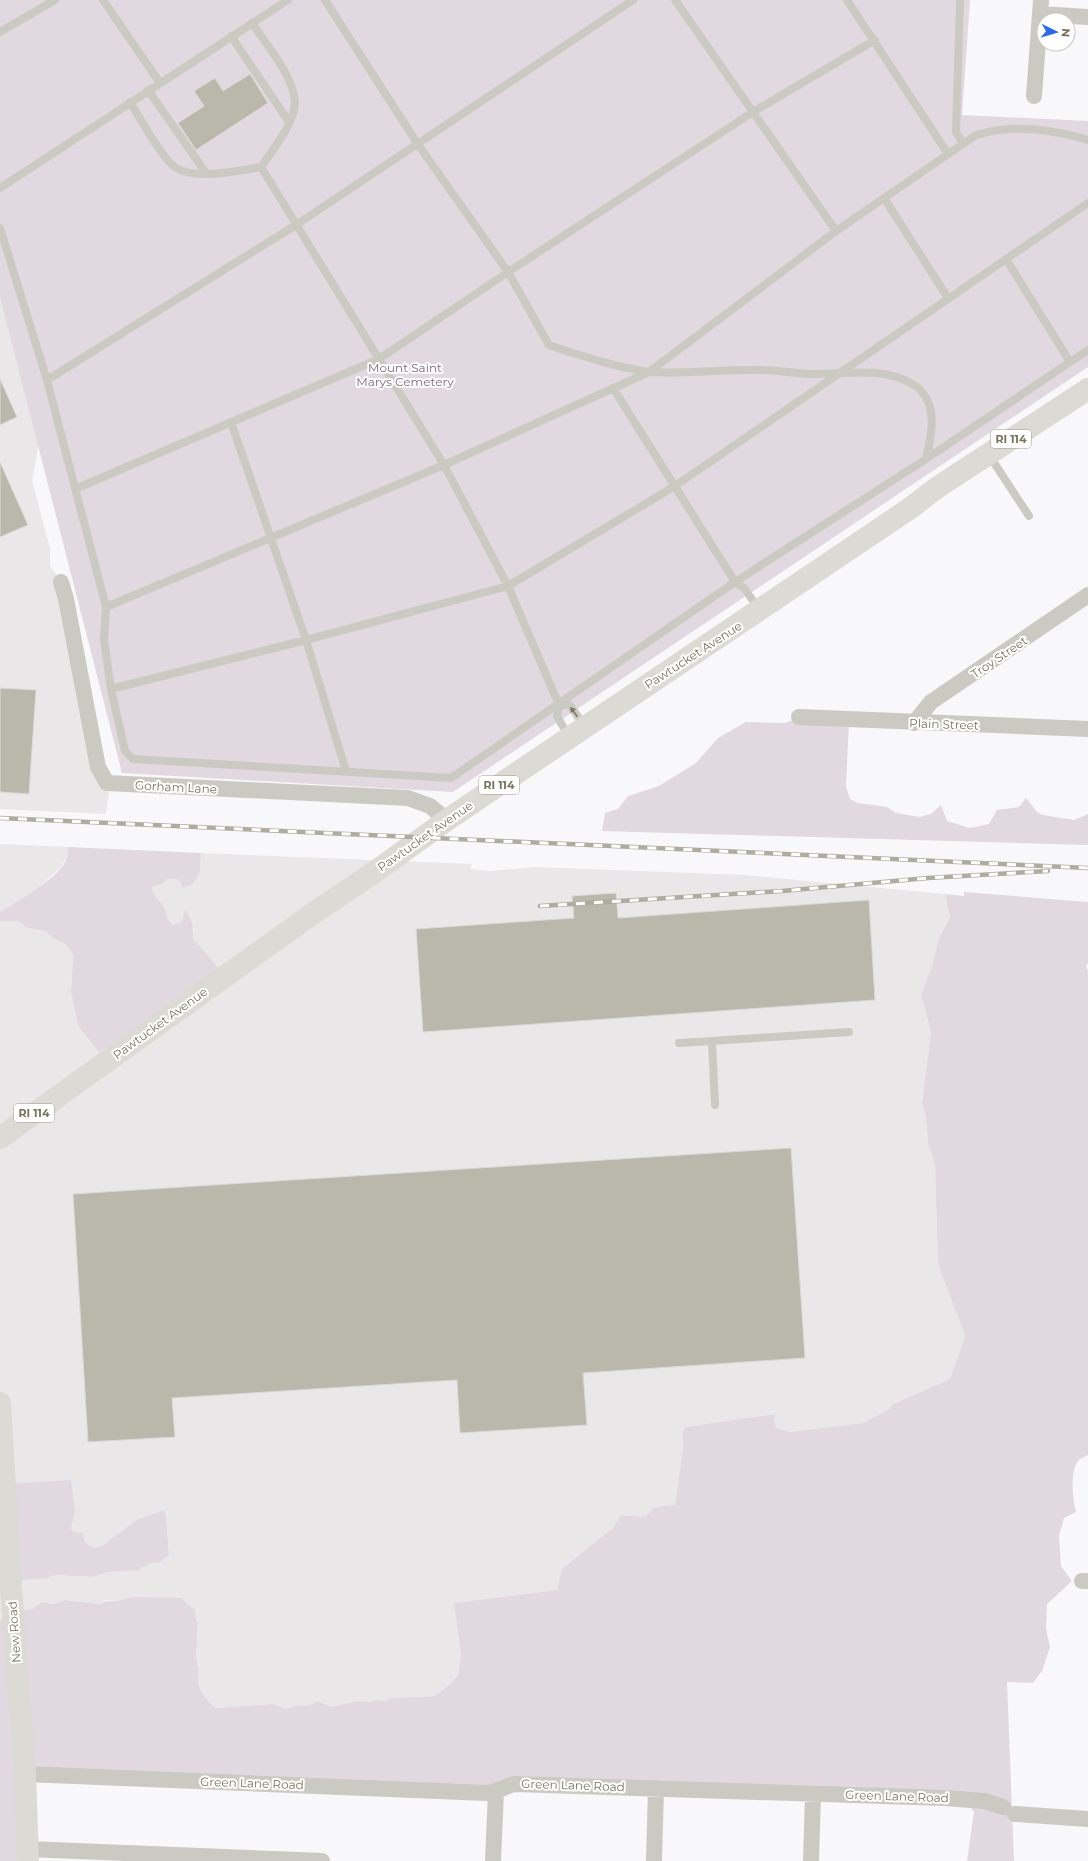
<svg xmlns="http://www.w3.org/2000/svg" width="1088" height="1861" font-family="Montserrat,sans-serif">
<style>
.built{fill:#e9e7e7}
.green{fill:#e1d8e0}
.building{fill:#bab8ab;stroke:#dad9db}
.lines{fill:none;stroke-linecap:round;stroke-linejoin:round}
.lane{stroke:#cbcac2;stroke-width:8}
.street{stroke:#cbcac2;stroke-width:16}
.secondary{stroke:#dbdad4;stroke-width:22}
.primary{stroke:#dbdad4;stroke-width:22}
.rail-casing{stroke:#aeac9f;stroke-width:4.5}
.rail{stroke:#fff;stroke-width:3;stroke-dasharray:9;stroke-linecap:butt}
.oneway{fill:#7a7760}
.labels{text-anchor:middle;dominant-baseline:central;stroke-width:4;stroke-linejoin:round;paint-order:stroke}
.shield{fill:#fff;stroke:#9f9d8c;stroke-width:1}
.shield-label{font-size:11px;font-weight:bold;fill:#76735b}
.park-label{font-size:12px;fill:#7f677a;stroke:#fff}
.street-label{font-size:12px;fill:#76735b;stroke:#fff}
</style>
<rect width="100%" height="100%" fill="#f8f7f9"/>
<path class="built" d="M 0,268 L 46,402 L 32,481 L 50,548 L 50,566 L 65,586 L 99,763 L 110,783 L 106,814 L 0,809 Z
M 0,844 L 68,847 L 66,859 L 61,867 L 39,887 L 0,912 Z
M 201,853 L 472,864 L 470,869 L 489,871 L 536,867 L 744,875 L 945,894 L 950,917 L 938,941 L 932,966 L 921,995 L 931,1032 L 922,1103 L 926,1118 L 928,1143 L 935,1164 L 938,1264 L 965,1336 L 950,1379 L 891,1405 L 890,1409 L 864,1423 L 790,1432 L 777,1428 L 774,1421 L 774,1414 L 686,1427 L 682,1433 L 683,1449 L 675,1504 L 653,1508 L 645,1517 L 620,1515 L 614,1527 L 562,1569 L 557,1590 L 454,1603 L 461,1656 L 458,1675 L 450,1684 L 435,1696 L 392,1698 L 385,1701 L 375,1700 L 370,1702 L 357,1701 L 331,1707 L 318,1701 L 310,1706 L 291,1706 L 286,1709 L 273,1704 L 216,1708 L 202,1696 L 197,1673 L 199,1664 L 196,1659 L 198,1623 L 196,1619 L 195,1609 L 187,1604 L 130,1597 L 124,1600 L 107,1600 L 100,1604 L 65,1600 L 53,1604 L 42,1602 L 32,1609 L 8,1611 L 6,1621 L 0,1620 L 0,1503 L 48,1578 L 54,1575 L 93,1577 L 108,1572 L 139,1570 L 148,1564 L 159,1563 L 169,1555 L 166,1517 L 163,1510 L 138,1519 L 102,1546 L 93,1548 L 84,1542 L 79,1533 L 71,1530 L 75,1511 L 0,1492 L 0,921 L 19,921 L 27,928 L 46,931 L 51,937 L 65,944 L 73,954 L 71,992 L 193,939 L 194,930 L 185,911 L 182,922 L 174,925 L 167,919 L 164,908 L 153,895 L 152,887 L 162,884 L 168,879 L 179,879 L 200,871 Z"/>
<path class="green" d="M 0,0 L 970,0 L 962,115 L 1088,121 L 1088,367 L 453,792 L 122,773 L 0,297 Z
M 798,718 L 849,721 L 846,787 L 850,799 L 858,803 L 887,807 L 896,813 L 920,817 L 931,814 L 941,805 L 947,821 L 970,828 L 989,824 L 997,810 L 1019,807 L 1026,798 L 1037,812 L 1043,815 L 1074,820 L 1088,814 L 1088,845 L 602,831 L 605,813 L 618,809 L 628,796 L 659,786 L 696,763 L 718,738 L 746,722 L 785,723 Z
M 68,847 L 201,853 L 200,871 L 193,884 L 183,888 L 179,879 L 168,879 L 162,884 L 152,887 C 153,897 158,899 163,906 C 168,914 164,916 173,925 L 182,922 L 185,910 C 192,919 194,927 193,939 L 223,973 L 103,1057 L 79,1027 L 71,992 L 73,954 L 65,944 L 51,937 L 46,931 L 27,928 L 19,921 L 0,921 L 0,912 C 17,901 59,878 66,860 C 68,856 67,851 68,847 Z
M 964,892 L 1088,902 L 1088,963 L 1086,966 L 1088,971 L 1088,1455 C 1086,1456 1082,1458 1079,1460 C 1069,1469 1073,1500 1076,1512 L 1064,1518 L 1059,1536 L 1061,1566 L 1072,1581 L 1047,1604 L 1046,1629 L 1050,1647 L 1042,1671 L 1033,1683 L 1007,1682 L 1014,1861 L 967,1861 L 974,1812 L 971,1808 L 930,1800 L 523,1787 L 16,1774 L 20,1861 L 0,1861 L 0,1620 L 6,1620 L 8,1611 L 32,1609 L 42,1602 L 53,1604 L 65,1600 L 100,1604 C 110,1598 120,1603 130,1597 L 182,1598 L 187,1604 L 195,1609 L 196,1619 L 198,1623 L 196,1659 C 200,1665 197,1668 198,1675 C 199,1692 203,1697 216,1708 L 273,1704 L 286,1709 C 297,1703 306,1709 318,1701 L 331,1707 L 357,1701 L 370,1702 L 375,1700 L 385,1701 L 392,1698 L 435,1696 L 450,1684 L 458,1675 L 461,1656 L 454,1603 L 557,1590 L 562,1569 L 614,1527 L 620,1515 L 645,1517 L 653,1508 L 675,1504 L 683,1449 L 682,1433 L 686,1427 L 775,1414 L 774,1421 L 777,1428 L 790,1432 L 863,1423 L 890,1409 L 891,1405 L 950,1379 L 965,1336 L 938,1264 L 935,1164 L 928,1143 L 926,1118 L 922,1103 L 931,1032 L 921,995 L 932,966 L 938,941 L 950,917 L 945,894 L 964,896 Z
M 71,1480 L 75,1511 L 71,1530 L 79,1533 L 82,1532 L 85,1542 L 93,1548 L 102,1546 L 138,1519 L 164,1510 L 166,1517 L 169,1555 L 159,1563 L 148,1564 L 139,1570 L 108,1572 L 93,1577 L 54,1575 L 48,1578 L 6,1581 L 1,1484 Z"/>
<path class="building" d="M 250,74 L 268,103 L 196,150 L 178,123 L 204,106 L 194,91 L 215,78 L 223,91 Z
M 0,379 L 17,417 L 0,425 Z
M 0,462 L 28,525 L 0,537 Z
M 0,688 L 36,690 L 29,794 L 0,792 Z
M 616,893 L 618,918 L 869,900 L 875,1000 L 423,1032 L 416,929 L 574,918 L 572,896 Z
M 791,1148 L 805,1358 L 583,1373 L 587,1425 L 460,1433 L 457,1380 L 172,1398 L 175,1437 L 88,1442 L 73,1194 Z"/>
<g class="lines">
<path class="lane" d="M 103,0 L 160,83
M 325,0 L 417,143 L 508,272 L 549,345 C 575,354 600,362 627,368 C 634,369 643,372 650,372 C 687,374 725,369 762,370 C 779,370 796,374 813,374 C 846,374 885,366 914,385 C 939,401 932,435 926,459
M 675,0 L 836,231
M 847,0 L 948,154
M 960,0 L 956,132 L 963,143
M 0,32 L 55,0
M 231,36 L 289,122
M 148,90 L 206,173
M 130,102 C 140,118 162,159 176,168 C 195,180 239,171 261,167 C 272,151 294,124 295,103 C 295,78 266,44 252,23
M 261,167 L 444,465 L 508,586 L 559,705 L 557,716 L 569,737
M 0,188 L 288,0
M 884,198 L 948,298
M 0,228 L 47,380 L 106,607 L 104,640 L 111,689 L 125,751 L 133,759 L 451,778 L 735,582 L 926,459 L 1088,350
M 1006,259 L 1070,362
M 47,380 L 296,225 L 633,0
M 613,388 L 735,582 L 744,588 L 759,609
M 231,422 L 306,640 L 346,771
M 989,455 L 1029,516
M 75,489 L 379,359 L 508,272 L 753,112 L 875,40
M 106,607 L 444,465 L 649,372 L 836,231 L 976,135 C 1013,124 1052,129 1088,140
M 111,689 L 306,640 L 508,586 L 675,486 L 1088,203
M 559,705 L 570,705 L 585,727
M 679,1043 L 712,1041
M 715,1105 L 712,1041 L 849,1032"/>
<path class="street" d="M 1040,14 L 1088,17
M 1034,96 L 1041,0
M 61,582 L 66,599 L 98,767 L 107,783 L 408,798 L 430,806 L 447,820
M 799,717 L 1088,729
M 914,723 L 931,702 L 1088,595
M 1082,1581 L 1088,1581
M 25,1774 L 487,1793 C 498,1792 505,1786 515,1784 L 944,1798 L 985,1801 L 1003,1807
M 1015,1814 L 1088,1819
M 28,1849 L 322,1861
M 493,1861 L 496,1792
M 654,1861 L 656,1788
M 811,1861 L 813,1794"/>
<path class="secondary" d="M 0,1403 L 11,1588 L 25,1774 L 28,1861"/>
<path class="primary" d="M 0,1138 L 315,912 L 376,871 L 447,820 L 912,507 L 935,489 L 1088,389"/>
<g class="rail-casing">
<path id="rail" d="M 0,818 L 1088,868
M 540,906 L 782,891 L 928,878 L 1048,871"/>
</g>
<use href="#rail" class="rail"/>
</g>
<defs><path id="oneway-solid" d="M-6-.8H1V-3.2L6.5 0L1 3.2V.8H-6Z"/></defs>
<use class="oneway" href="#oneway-solid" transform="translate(574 712) rotate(-125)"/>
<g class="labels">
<g class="shield">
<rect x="991" y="430" width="40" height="18" rx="3"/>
<rect x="479" y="776" width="40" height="18" rx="3"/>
<rect x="14" y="1104" width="40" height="18" rx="3"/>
</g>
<g class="shield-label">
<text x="1011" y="439">RI 114</text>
<text x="499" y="785">RI 114</text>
<text x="34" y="1113">RI 114</text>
</g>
<g class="park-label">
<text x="405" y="367">Mount Saint<tspan x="405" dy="14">Marys Cemetery</tspan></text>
</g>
<g class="street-label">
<text transform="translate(693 655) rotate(-33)">Pawtucket Avenue</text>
<text transform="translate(999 657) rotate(-34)">Troy Street</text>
<text transform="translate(944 724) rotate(2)">Plain Street</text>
<text transform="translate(176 787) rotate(3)">Gorham Lane</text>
<text transform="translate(425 836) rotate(-35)">Pawtucket Avenue</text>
<text transform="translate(160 1023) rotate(-36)">Pawtucket Avenue</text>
<text transform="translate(14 1632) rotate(-94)">New Road</text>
<text transform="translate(252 1783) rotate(2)">Green Lane Road</text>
<text transform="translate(573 1785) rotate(2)">Green Lane Road</text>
<text transform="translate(897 1796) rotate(2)">Green Lane Road</text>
</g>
</g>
<g transform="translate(1056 32) rotate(95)"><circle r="19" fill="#ffffff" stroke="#c8c7bd"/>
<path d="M0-3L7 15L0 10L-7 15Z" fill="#2c6be4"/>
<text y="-6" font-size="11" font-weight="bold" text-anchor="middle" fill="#76735b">N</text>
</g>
</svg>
